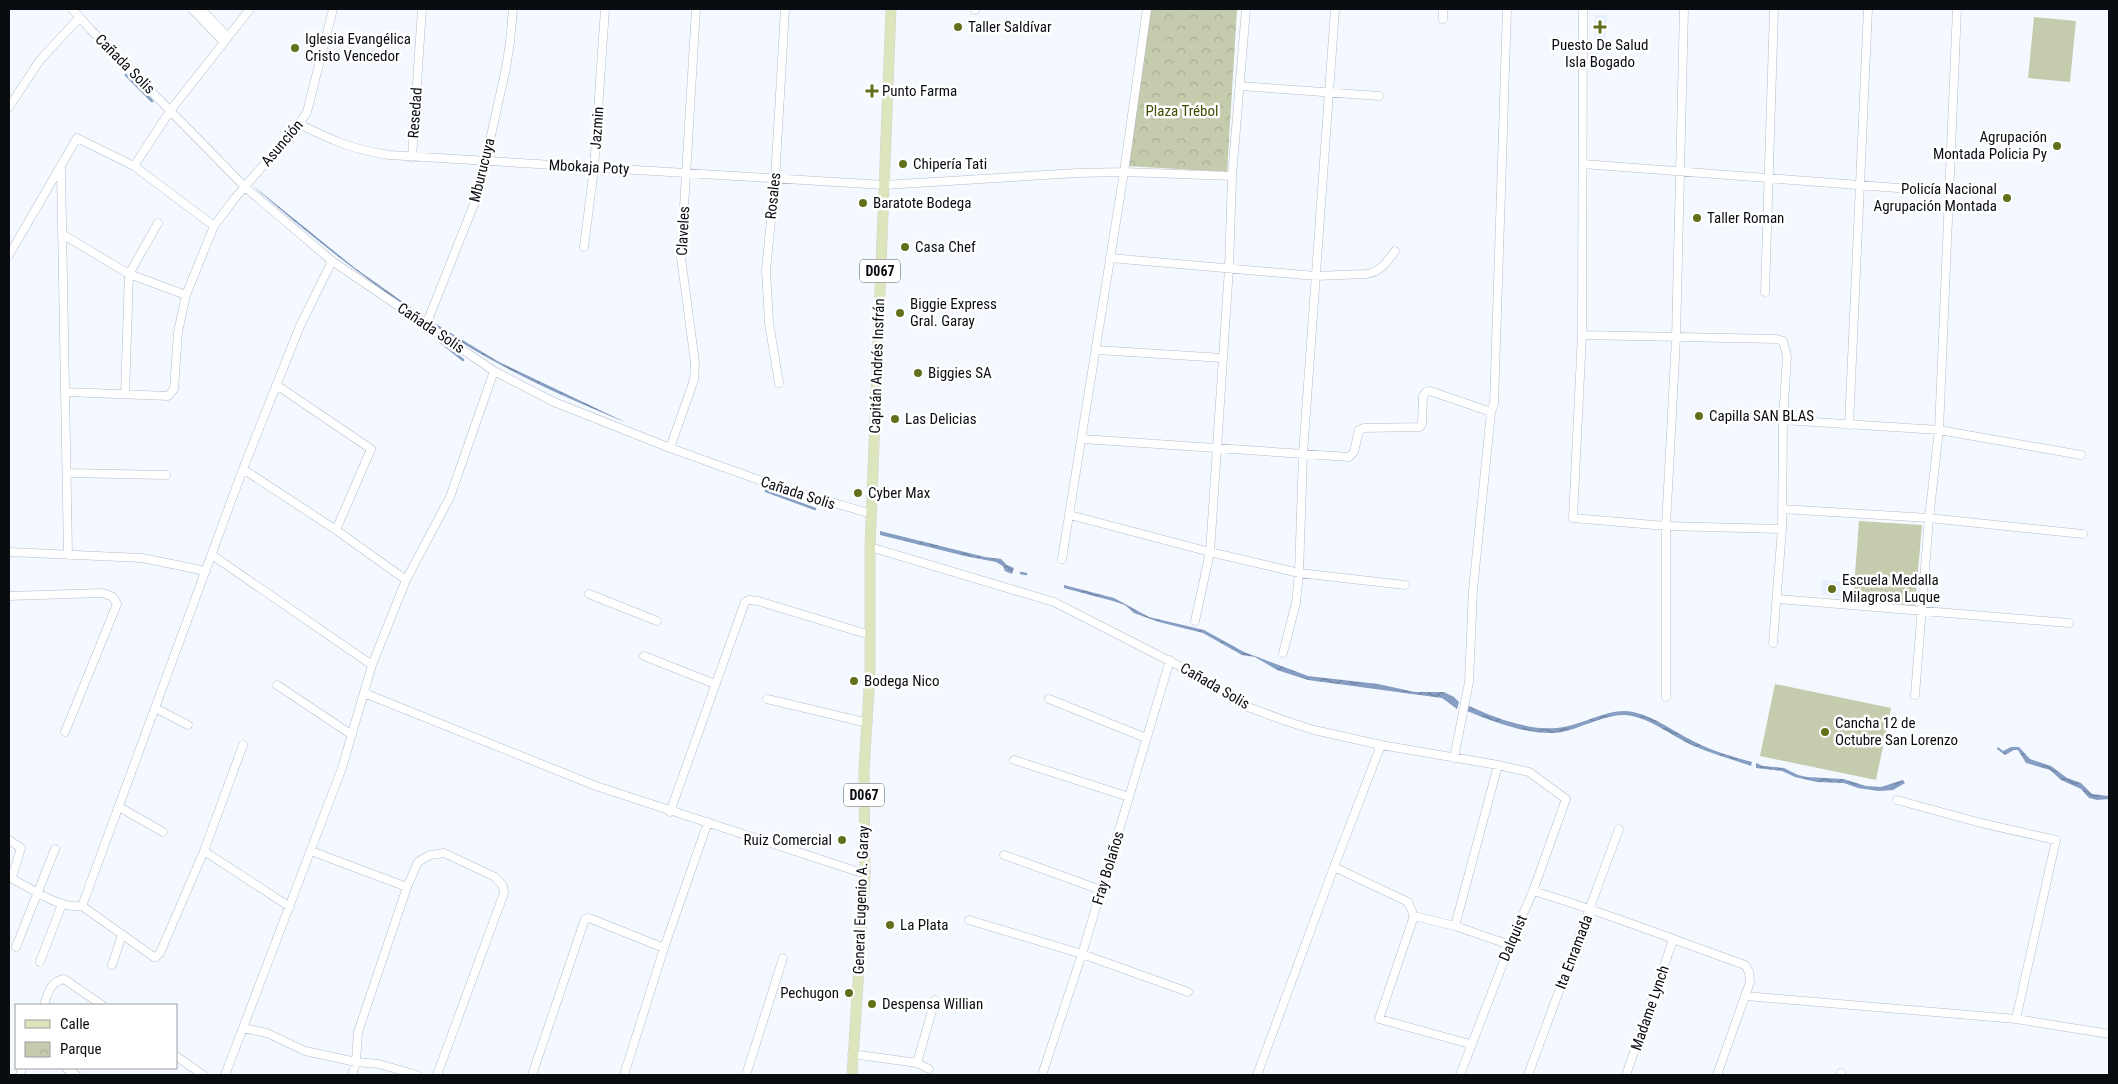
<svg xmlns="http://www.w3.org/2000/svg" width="2118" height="1084" font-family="'Roboto Condensed',sans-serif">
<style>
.built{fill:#e7f0fe}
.green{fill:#c5ccae}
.park{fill:url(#park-crowns)}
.water{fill:url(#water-waves)}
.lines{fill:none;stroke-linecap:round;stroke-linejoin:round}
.stream{stroke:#869ec3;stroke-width:2.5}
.minor-casing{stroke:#b2bdcb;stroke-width:9}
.major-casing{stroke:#d3d3d4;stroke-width:11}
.minor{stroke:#fff;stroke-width:8}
.major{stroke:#dde5bd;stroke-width:10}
.poi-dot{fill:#63701b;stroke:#fff;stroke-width:2}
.labels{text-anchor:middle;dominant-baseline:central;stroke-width:5;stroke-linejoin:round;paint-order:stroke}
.shield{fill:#fff;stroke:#535659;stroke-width:1}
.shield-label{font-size:14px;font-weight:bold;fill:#090d12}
.poi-label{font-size:15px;fill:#090d12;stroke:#fff;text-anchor:start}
.street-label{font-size:15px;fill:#090d12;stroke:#fff}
.park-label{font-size:15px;fill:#424c03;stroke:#fff}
</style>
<defs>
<pattern id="park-crowns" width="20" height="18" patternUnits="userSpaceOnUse" patternTransform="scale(1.25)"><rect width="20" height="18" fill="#c5ccae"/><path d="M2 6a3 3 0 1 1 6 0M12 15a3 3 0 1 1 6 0" fill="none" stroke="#a8ae95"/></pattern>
<pattern id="water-waves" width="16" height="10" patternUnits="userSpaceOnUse" patternTransform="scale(1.25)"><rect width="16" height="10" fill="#869ec3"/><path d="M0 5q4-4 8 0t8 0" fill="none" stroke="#6c7f9d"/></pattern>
</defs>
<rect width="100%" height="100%" fill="#f4f9ff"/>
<path class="built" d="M 1595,15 L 1607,15 L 1606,39 L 1594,38 Z
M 1822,580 L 1844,582 L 1843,597 L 1821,595 Z"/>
<path class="green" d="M 2034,17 L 2076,21 L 2070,82 L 2028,78 Z
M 1859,521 L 1922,525 L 1915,606 L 1853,600 Z
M 1775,684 L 1891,708 L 1876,780 L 1760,756 Z"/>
<path class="park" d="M 1147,9 L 1237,10 L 1227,172 L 1126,166 Z"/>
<path class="water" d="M 252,185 L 355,268 L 424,317 L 499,362 L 627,423 C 571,400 515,375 464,344 C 388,298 318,243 252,185 Z
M 880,531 L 985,557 L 1001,559 L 1007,565 L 1014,568 L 1012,574 L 1005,571 L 1003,566 L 996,562 L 965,556 L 880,535 Z
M 1064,585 L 1114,598 L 1149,617 L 1204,630 L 1244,652 L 1308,676 L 1378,684 L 1415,692 L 1444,692 L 1454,697 L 1459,702 L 1457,709 L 1442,698 L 1308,680 L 1277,670 L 1255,657 L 1242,655 L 1203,633 L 1159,622 L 1134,613 L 1125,605 L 1113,601 L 1064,588 Z
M 1469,706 C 1495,718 1534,733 1564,727 C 1586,723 1611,707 1633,712 C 1656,717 1674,732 1695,742 C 1713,751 1732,757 1752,762 L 1751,766 C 1732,759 1712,754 1694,746 C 1671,736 1650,717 1625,715 C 1608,714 1582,727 1566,731 C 1537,739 1494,722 1467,711 Z
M 1998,747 L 2003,751 L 2011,747 L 2019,747 L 2030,759 L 2051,766 L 2067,778 L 2081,783 L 2092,794 L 2109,796 L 2109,799 L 2097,800 L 2089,798 L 2081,789 L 2061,780 L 2050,770 L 2026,763 L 2018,750 L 2014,750 L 2005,755 L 1997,749 Z
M 1756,763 L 1763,766 L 1784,768 L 1798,775 L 1807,777 L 1843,779 L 1866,786 L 1881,787 L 1903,780 L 1905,783 L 1893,790 L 1878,791 L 1858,788 L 1844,783 L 1817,782 L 1795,777 L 1782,771 L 1756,768 Z"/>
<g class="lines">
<path class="stream" d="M 126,75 L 152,101
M 442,343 L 463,360
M 766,491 L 815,509
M 1021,573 L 1026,574"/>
<g class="minor-casing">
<path id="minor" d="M 72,9 L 91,30 L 245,187 L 332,261 L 494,371 L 554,402 L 670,448 L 773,485 L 872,514
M 192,9 L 224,42
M 201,9 L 228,37
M 1583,9 L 1582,335 L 1573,518 L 1666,526 L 1782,529
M 975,10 L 975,9
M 1443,19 L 1443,9
M 1240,86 L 1379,96
M 9,107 L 40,60 L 79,18
M 299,124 C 331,140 354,150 389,155 L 884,185 L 1077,173 L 1124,172 L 1232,176
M 412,158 L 422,9
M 1583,164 L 1950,192
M 134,166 L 170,111 L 250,9
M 61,169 L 68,555
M 62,234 L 129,274 L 186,295
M 584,247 L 594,168 L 605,9
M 9,255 L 77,138 L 134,166 L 214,226
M 1110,258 L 1316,276 L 1366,274 C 1381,272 1387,262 1395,251
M 1765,292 L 1774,9
M 426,325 L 478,194 L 506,68 L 510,42 L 513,9
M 1582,335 L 1776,339 L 1783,341 L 1787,356 L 1783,420 L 1782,529 L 1773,643
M 1097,350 L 1223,358
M 779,383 L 769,323 L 766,270 L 775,180 L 785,9
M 278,386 L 371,449 L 336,530
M 65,392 L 168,396 L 174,389 L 178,332 L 186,295 L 214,226 L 235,198 L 299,124 L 307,112 L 333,9
M 125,394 L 129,274 L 158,223
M 1783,420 L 1939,430 L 2081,455
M 1849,425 L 1868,9
M 1082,439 L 1349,457 L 1354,452 L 1359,430 L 1364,428 L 1420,427 L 1422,424 L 1423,396 L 1426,392 L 1430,391 L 1491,412
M 670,448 L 694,380 L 695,363 L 681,257 L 696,9
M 243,469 L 336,530 L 406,580
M 67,473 L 166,475
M 1782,509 L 1929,518 L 2083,534
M 1070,515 L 1210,552 L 1299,573 L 1405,585
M 870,547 L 1054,602 L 1193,673 L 1245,706 L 1286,721 L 1314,730 L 1381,745 L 1498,765 L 1529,772 L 1566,799 L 1533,891 L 1510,945 L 1460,1075
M 9,552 L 142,558 L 206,571
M 212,555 L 372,665
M 1062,559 L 1124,172 L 1147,9
M 589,594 L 657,621
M 9,596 L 103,593 L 113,597 L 117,604 L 65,732
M 1778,599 L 2069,623
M 1195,621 L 1210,552 L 1229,268 L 1232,176 L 1246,9
M 1283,653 L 1296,603 L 1299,573 L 1303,454 L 1335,9
M 644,656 L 715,684
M 277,685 L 352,735
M 364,693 L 596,786 L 865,874
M 1915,695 L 1929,518 L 1939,430 L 1957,9
M 1666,697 L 1666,526 L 1676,338 L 1684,9
M 767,699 L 868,723
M 1049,699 L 1146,738
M 155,708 L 188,725
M 1454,758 L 1469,682 L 1473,590 L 1491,412 L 1494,404 L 1507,9
M 1014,760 L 1129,797
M 1897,800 L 1981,823 L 2056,840 L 2016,1019
M 119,807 L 163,832
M 670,812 L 745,602 L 749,600 L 758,601 L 870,635
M 9,840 L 21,848 L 12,877 L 14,880 C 35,890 59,909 82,906 L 154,957 L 156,957 L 160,953 L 204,851 L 243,745
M 204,851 L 290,907
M 311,851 L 407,887
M 1004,855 L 1101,890
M 1334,867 L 1408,902 L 1414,916 L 1379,1019 L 1470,1044
M 1533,891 C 1605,912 1674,940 1745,965 L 1749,972 L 1750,982 L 1717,1075
M 82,906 L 243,469 L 300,326 L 332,261
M 1414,916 L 1455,926 L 1510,945
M 969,920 L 1082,954 L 1188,992
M 1455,926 L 1498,765
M 16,947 L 55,849
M 40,962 L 62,904
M 112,965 L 122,935
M 1746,996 L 2016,1019 L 2109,1034
M 44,1005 C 48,993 50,982 64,979 L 102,1005
M 243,1028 L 267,1033 L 305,1051 L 356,1062 L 379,1064 L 417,1075
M 852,1054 L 917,1063 L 929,1069
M 176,1056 L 203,1075
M 917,1063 L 935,1000
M 66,1068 L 76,1075
M 20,1075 L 22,1068
M 225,1075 L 342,768 L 372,665 L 406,580 L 450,497 L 494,371
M 352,1075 L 356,1062 L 358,1032 L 407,887 L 418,862 L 430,855 L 444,853 L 495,877 L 503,886 L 504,893 L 437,1075
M 532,1075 L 585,919 L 589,918 L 664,948
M 624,1075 L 664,948 L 708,822
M 746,1075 L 783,958
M 1042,1075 L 1082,954 L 1170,660
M 1257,1075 L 1334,867 L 1381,745
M 1528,1075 L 1619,829
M 1626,1075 L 1673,940
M 1841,1075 L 1841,1073"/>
</g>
<g class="major-casing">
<path id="major" d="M 852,1075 L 865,874 L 864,770 L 870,673 L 870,547 L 891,9"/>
</g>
<use href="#minor" class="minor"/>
<use href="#major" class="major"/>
</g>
<g class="poi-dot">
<circle cx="958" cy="27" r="5"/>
<path d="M1597.5 19.5h5v5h5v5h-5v5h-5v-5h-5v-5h5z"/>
<circle cx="295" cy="48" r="5"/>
<path d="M869.5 83.5h5v5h5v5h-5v5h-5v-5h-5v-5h5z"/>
<circle cx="2057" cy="146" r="5"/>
<circle cx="903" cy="164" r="5"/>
<circle cx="2007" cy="198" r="5"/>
<circle cx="863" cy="203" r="5"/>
<circle cx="1697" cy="218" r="5"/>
<circle cx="905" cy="247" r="5"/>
<circle cx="900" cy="313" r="5"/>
<circle cx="918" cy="373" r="5"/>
<circle cx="1699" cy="416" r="5"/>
<circle cx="895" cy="419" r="5"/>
<circle cx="858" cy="493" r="5"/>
<circle cx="1832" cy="589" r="5"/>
<circle cx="854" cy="681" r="5"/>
<circle cx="1825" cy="732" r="5"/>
<circle cx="842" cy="840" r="5"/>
<circle cx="890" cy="925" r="5"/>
<circle cx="849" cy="993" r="5"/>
<circle cx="872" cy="1004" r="5"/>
</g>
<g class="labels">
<g class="shield">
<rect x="860" y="259.5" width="40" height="23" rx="4"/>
<rect x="844" y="783.5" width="40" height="23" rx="4"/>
</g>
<g class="shield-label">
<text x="880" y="271">D067</text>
<text x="864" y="795">D067</text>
</g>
<g class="poi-label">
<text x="968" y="27">Taller Saldívar</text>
<text x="305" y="39">Iglesia Evangélica<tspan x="305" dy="17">Cristo Vencedor</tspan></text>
<text x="1600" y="45" text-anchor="middle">Puesto De Salud<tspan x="1600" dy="17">Isla Bogado</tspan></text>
<text x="882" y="91">Punto Farma</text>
<text x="2047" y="137" text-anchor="end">Agrupación<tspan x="2047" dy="17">Montada Policia Py</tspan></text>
<text x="913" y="164">Chipería Tati</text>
<text x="1997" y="189" text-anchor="end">Policía Nacional<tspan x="1997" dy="17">Agrupación Montada</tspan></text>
<text x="873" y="203">Baratote Bodega</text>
<text x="1707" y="218">Taller Roman</text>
<text x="915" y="247">Casa Chef</text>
<text x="910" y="304">Biggie Express<tspan x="910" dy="17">Gral. Garay</tspan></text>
<text x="928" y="373">Biggies SA</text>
<text x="1709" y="416">Capilla SAN BLAS</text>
<text x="905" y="419">Las Delicias</text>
<text x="868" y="493">Cyber Max</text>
<text x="1842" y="580">Escuela Medalla<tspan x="1842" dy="17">Milagrosa Luque</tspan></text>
<text x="864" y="681">Bodega Nico</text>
<text x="1835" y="723">Cancha 12 de<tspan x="1835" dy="17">Octubre San Lorenzo</tspan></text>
<text x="832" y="840" text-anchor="end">Ruiz Comercial</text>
<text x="900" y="925">La Plata</text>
<text x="839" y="993" text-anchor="end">Pechugon</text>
<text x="882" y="1004">Despensa Willian</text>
</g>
<g class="street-label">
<text transform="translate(125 64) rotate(45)">Cañada Solis</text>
<text transform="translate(415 113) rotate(-86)">Resedad</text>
<text transform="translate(597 128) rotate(-86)">Jazmin</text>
<text transform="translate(282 143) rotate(-50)">Asunción</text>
<text transform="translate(589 167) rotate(3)">Mbokaja Poty</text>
<text transform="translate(482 170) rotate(-76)">Mburucuya</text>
<text transform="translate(773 196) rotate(-84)">Rosales</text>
<text transform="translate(683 231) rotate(-87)">Claveles</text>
<text transform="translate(431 328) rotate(34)">Cañada Solis</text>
<text transform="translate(877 366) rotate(-88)">Capitán Andrés Insfrán</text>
<text transform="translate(798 493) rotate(18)">Cañada Solis</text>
<text transform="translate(1215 686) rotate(30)">Cañada Solis</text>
<text transform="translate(1108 868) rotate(-73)">Fray Bolaños</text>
<text transform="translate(861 900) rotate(-88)">General Eugenio A. Garay</text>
<text transform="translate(1513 938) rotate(-67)">Dalquist</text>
<text transform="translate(1574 952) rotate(-69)">Ita Enramada</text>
<text transform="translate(1650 1008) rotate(-71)">Madame Lynch</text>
</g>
<g class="park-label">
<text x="1182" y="111">Plaza Trébol</text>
</g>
</g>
<rect width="2118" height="1084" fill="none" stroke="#090d12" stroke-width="20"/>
<rect x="15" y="1004" width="162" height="65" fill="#ffffff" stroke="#9d9ea0"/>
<rect x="25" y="1020" width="25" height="8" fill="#dde5bd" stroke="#9d9ea0"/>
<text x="60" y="1029" font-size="15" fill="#090d12">Calle</text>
<rect x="25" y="1042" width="25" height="15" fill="url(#park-crowns)" stroke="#9d9ea0"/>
<text x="60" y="1054" font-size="15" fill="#090d12">Parque</text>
</svg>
